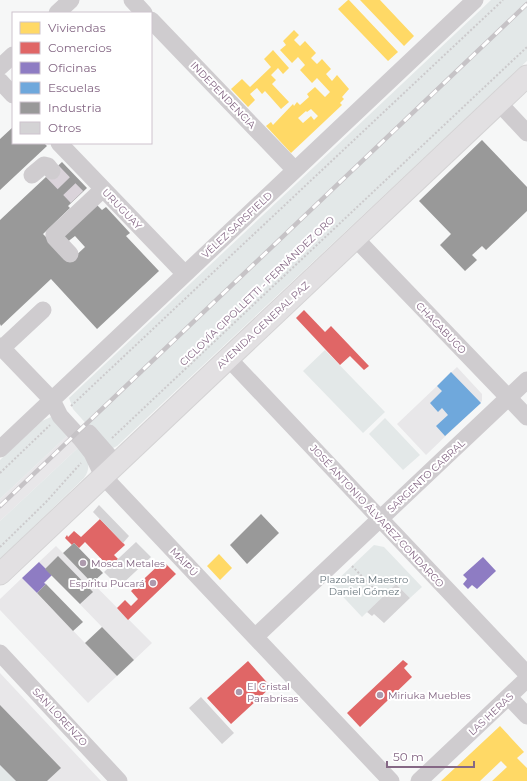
<svg xmlns="http://www.w3.org/2000/svg" width="527" height="781" font-family="Montserrat,sans-serif">
<style>
.built{fill:#e8e7e9}
.green{fill:#e3e8e8}
.homes{fill:#ffd966;fill-rule:evenodd}
.shops{fill:#e06666}
.offices{fill:#8e7cc3}
.schools{fill:#6fa8dc}
.industry{fill:#999}
.building{fill:#d4d3d5}
.lines{fill:none;stroke-linecap:round;stroke-linejoin:round}
.minor-tunnel{stroke:#dad3da;stroke-width:17;stroke-dasharray:17 8;stroke-linecap:butt}
.major-casing{stroke:#d4d3d4;stroke-width:23}
.path{stroke:#cccacc;stroke-width:2;stroke-dasharray:2 2;stroke-linecap:butt}
.minor{stroke:#cfcccf;stroke-width:17}
.major{stroke:#e2e0e2;stroke-width:21}
.rail-casing{stroke:#c6c3c6;stroke-width:4.5}
.rail{stroke:#fff;stroke-width:3;stroke-dasharray:9;stroke-linecap:butt}
.poi-dot{fill:#ad9aad;stroke:#fff;stroke-width:1.5}
.labels{text-anchor:middle;dominant-baseline:central;stroke-width:4;stroke-linejoin:round;paint-order:stroke}
.street-label{font-size:10px;fill:#856885;stroke:#fff}
.poi-label{font-size:10px;fill:#856885;stroke:#fff;text-anchor:start}
.park-label{font-size:10px;fill:#67757c;stroke:#fff}
</style>
<rect width="100%" height="100%" fill="#f6f7f7"/>
<path class="built" d="M 457,367 L 482,394 L 482,401 L 426,455 L 397,424 Z
M 70,433 L 81,445 L 0,521 L 0,499 Z
M 56,546 L 152,643 L 134,660 L 39,562 Z
M 22,578 L 117,676 L 88,703 L 0,610 L 0,599 Z
M 0,673 L 101,781 L 16,781 L 0,765 Z"/>
<path class="green" d="M 491,0 L 527,0 L 527,61 L 117,446 L 111,449 L 106,446 L 73,409 L 69,398 Z
M 325,350 L 385,412 L 363,433 L 303,371 Z
M 51,417 L 55,419 L 70,433 L 0,499 L 0,460 L 42,421 Z
M 385,418 L 420,455 L 403,470 L 369,434 Z
M 81,445 C 86,457 93,466 84,478 L 0,559 L 0,521 Z
M 374,545 L 384,547 L 422,587 L 410,598 L 396,584 L 362,617 L 332,585 Z
M 0,765 L 16,781 L 0,781 Z"/>
<path class="homes" d="M 348,0 L 349,0 L 398,52 L 388,61 L 338,9 Z
M 360,0 L 380,0 L 414,36 L 404,46 Z
M 294,30 L 299,35 L 294,40 L 300,46 L 305,41 L 316,53 L 311,58 L 317,64 L 322,59 L 331,69 L 326,74 L 332,81 L 337,75 L 349,89 L 342,97 L 344,99 L 340,103 L 342,105 L 291,153 L 266,126 L 271,122 L 273,125 L 293,104 L 294,106 L 297,102 L 300,105 L 309,97 L 307,94 L 315,87 L 325,97 L 330,92 L 317,78 L 312,83 L 300,70 L 305,65 L 298,57 L 292,63 L 280,50 L 286,45 L 283,41 ZM 311,109 L 318,116 L 314,120 L 311,116 L 303,123 L 298,118 L 306,111 L 307,112 Z
M 273,50 L 289,68 L 283,74 L 278,68 L 271,75 L 276,80 L 272,84 L 289,102 L 281,109 L 265,91 L 262,94 L 257,88 L 250,94 L 255,100 L 248,107 L 231,89 L 242,79 L 250,87 L 271,67 L 264,59 Z
M 219,554 L 232,568 L 220,580 L 207,566 Z
M 500,726 L 524,752 L 517,758 L 527,768 L 527,781 L 492,781 L 507,767 L 501,761 L 480,781 L 441,781 Z"/>
<path class="shops" d="M 304,310 L 325,332 L 331,326 L 369,366 L 364,370 L 350,356 L 340,365 L 296,318 Z
M 100,519 L 125,545 L 114,555 L 118,559 L 109,567 L 85,542 L 79,548 L 74,543 L 72,545 L 65,538 L 67,535 L 68,537 L 74,531 L 81,537 Z
M 163,561 L 176,574 L 128,620 L 117,608 L 125,600 L 131,606 L 138,599 L 131,591 Z
M 403,660 L 408,664 L 404,668 L 412,677 L 360,727 L 347,713 Z
M 248,661 L 271,687 L 231,724 L 207,698 Z"/>
<path class="offices" d="M 483,557 L 496,571 L 477,589 L 472,585 L 468,589 L 463,584 L 467,579 L 463,575 Z
M 39,562 L 52,575 L 44,583 L 46,584 L 37,593 L 22,578 Z"/>
<path class="schools" d="M 451,372 L 481,403 L 445,436 L 436,426 L 448,415 L 442,408 L 438,412 L 430,403 L 442,391 L 437,386 Z"/>
<path class="industry" d="M 13,127 L 13,143 L 44,143 L 47,146 L 0,190 L 0,139 Z
M 482,140 L 527,187 L 527,211 L 486,250 L 482,246 L 472,255 L 477,260 L 465,271 L 440,245 L 451,234 L 419,201 Z
M 62,162 L 87,188 L 68,206 L 70,208 L 43,234 L 70,261 L 85,247 L 75,236 L 66,243 L 60,236 L 96,204 L 102,210 L 106,207 L 130,233 L 126,236 L 159,271 L 97,329 L 51,279 L 1,326 L 0,324 L 0,220 Z
M 261,514 L 279,533 L 247,564 L 230,545 Z
M 74,543 L 103,573 L 92,583 L 63,553 Z
M 58,556 L 93,592 L 80,604 L 45,569 Z
M 46,584 L 83,622 L 73,631 L 37,593 Z
M 102,627 L 134,660 L 117,676 L 85,643 Z
M 0,705 L 61,768 L 47,781 L 16,781 L 0,765 Z"/>
<path class="building" d="M 99,505 L 129,536 L 123,543 L 93,512 Z
M 136,542 L 151,557 L 119,587 L 104,572 Z
M 396,584 L 410,598 L 384,623 L 374,614 L 372,616 L 367,612 Z
M 201,697 L 234,733 L 222,744 L 189,708 Z"/>
<g class="lines">
<path class="minor-tunnel" d="M 52,171 L 77,197"/>
<g class="major-casing">
<path id="major" d="M 0,574 L 527,76"/>
</g>
<path class="path" d="M 71,406 L 503,0
M 112,438 L 527,47
M 0,473 L 50,425
M 0,547 L 46,502 L 81,463
M 352,566 L 382,597"/>
<path class="minor" d="M 132,0 L 144,13
M 57,13 L 71,0
M 151,20 L 295,170
M 0,67 L 13,55
M 0,81 L 13,95
M 499,103 L 527,133
M 59,143 L 185,274
M 32,175 L 44,165 L 48,166 L 52,171
M 355,238 L 527,417
M 70,254 L 55,238 L 54,235 L 103,189
M 0,346 L 52,400 L 60,416 L 81,439 L 92,453 L 103,476 L 391,781
M 0,350 L 43,310
M 228,358 L 527,674
M 89,433 L 116,464
M 0,449 L 475,0
M 255,637 L 527,380
M 0,653 L 119,781
M 509,697 L 527,716
M 419,781 L 527,679"/>
<use href="#major" class="major"/>
<g class="rail-casing">
<path id="rail" d="M 0,506 L 527,4"/>
</g>
<use href="#rail" class="rail"/>
</g>
<g class="poi-dot">
<circle cx="83" cy="563" r="4"/>
<circle cx="153" cy="583" r="4"/>
<circle cx="239" cy="692" r="4"/>
<circle cx="380" cy="695" r="4"/>
</g>
<g class="labels">
<g class="street-label">
<text transform="translate(223 95) rotate(46)">INDEPENDENCIA</text>
<text transform="translate(122 209) rotate(46)">URUGUAY</text>
<text transform="translate(237 225) rotate(-43)">VÉLEZ SARSFIELD</text>
<text transform="translate(257 291) rotate(-44)">CICLOVÍA CIPOLLETTI - FERNÁNDEZ ORO</text>
<text transform="translate(263 325) rotate(-43)">AVENIDA GENERAL PAZ</text>
<text transform="translate(441 328) rotate(46)">CHACABUCO</text>
<text transform="translate(426 476) rotate(-43)">SARGENTO CABRAL</text>
<text transform="translate(377 516) rotate(47)">JOSÉ ANTONIO ÁLVAREZ CONDARCO</text>
<text transform="translate(184 562) rotate(47)">MAIPÚ</text>
<text transform="translate(491 714) rotate(-43)">LAS HERAS</text>
<text transform="translate(60 717) rotate(47)">SAN LORENZO</text>
</g>
<g class="poi-label">
<text x="91" y="563">Mosca Metales</text>
<text x="145" y="583" text-anchor="end">Espíritu Pucará</text>
<text x="247" y="686">El Cristal<tspan x="247" dy="12">Parabrisas</tspan></text>
<text x="388" y="695">Miriuka Muebles</text>
</g>
<g class="park-label">
<text x="364" y="579">Plazoleta Maestro<tspan x="364" dy="12">Daniel Gómez</tspan></text>
</g>
</g>
<rect x="12" y="12" width="140" height="132" fill="#ffffff" stroke="#cec3ce"/>
<rect x="20" y="22" width="20" height="12" fill="#ffd966" stroke="#cec3ce"/>
<text x="48" y="32" font-size="12" fill="#856885">Viviendas</text>
<rect x="20" y="42" width="20" height="12" fill="#e06666" stroke="#cec3ce"/>
<text x="48" y="52" font-size="12" fill="#856885">Comercios</text>
<rect x="20" y="62" width="20" height="12" fill="#8e7cc3" stroke="#cec3ce"/>
<text x="48" y="72" font-size="12" fill="#856885">Oficinas</text>
<rect x="20" y="82" width="20" height="12" fill="#6fa8dc" stroke="#cec3ce"/>
<text x="48" y="92" font-size="12" fill="#856885">Escuelas</text>
<rect x="20" y="102" width="20" height="12" fill="#999999" stroke="#cec3ce"/>
<text x="48" y="112" font-size="12" fill="#856885">Industria</text>
<rect x="20" y="122" width="20" height="12" fill="#d4d3d5" stroke="#cec3ce"/>
<text x="48" y="132" font-size="12" fill="#856885">Otros</text>
<path d="M387 761v6h87v-6" fill="none" stroke="#856885" stroke-width="2"/>
<text x="393" y="761" font-size="12" fill="#856885" stroke="#ffffff" stroke-width="3" paint-order="stroke">50 m</text>
</svg>
